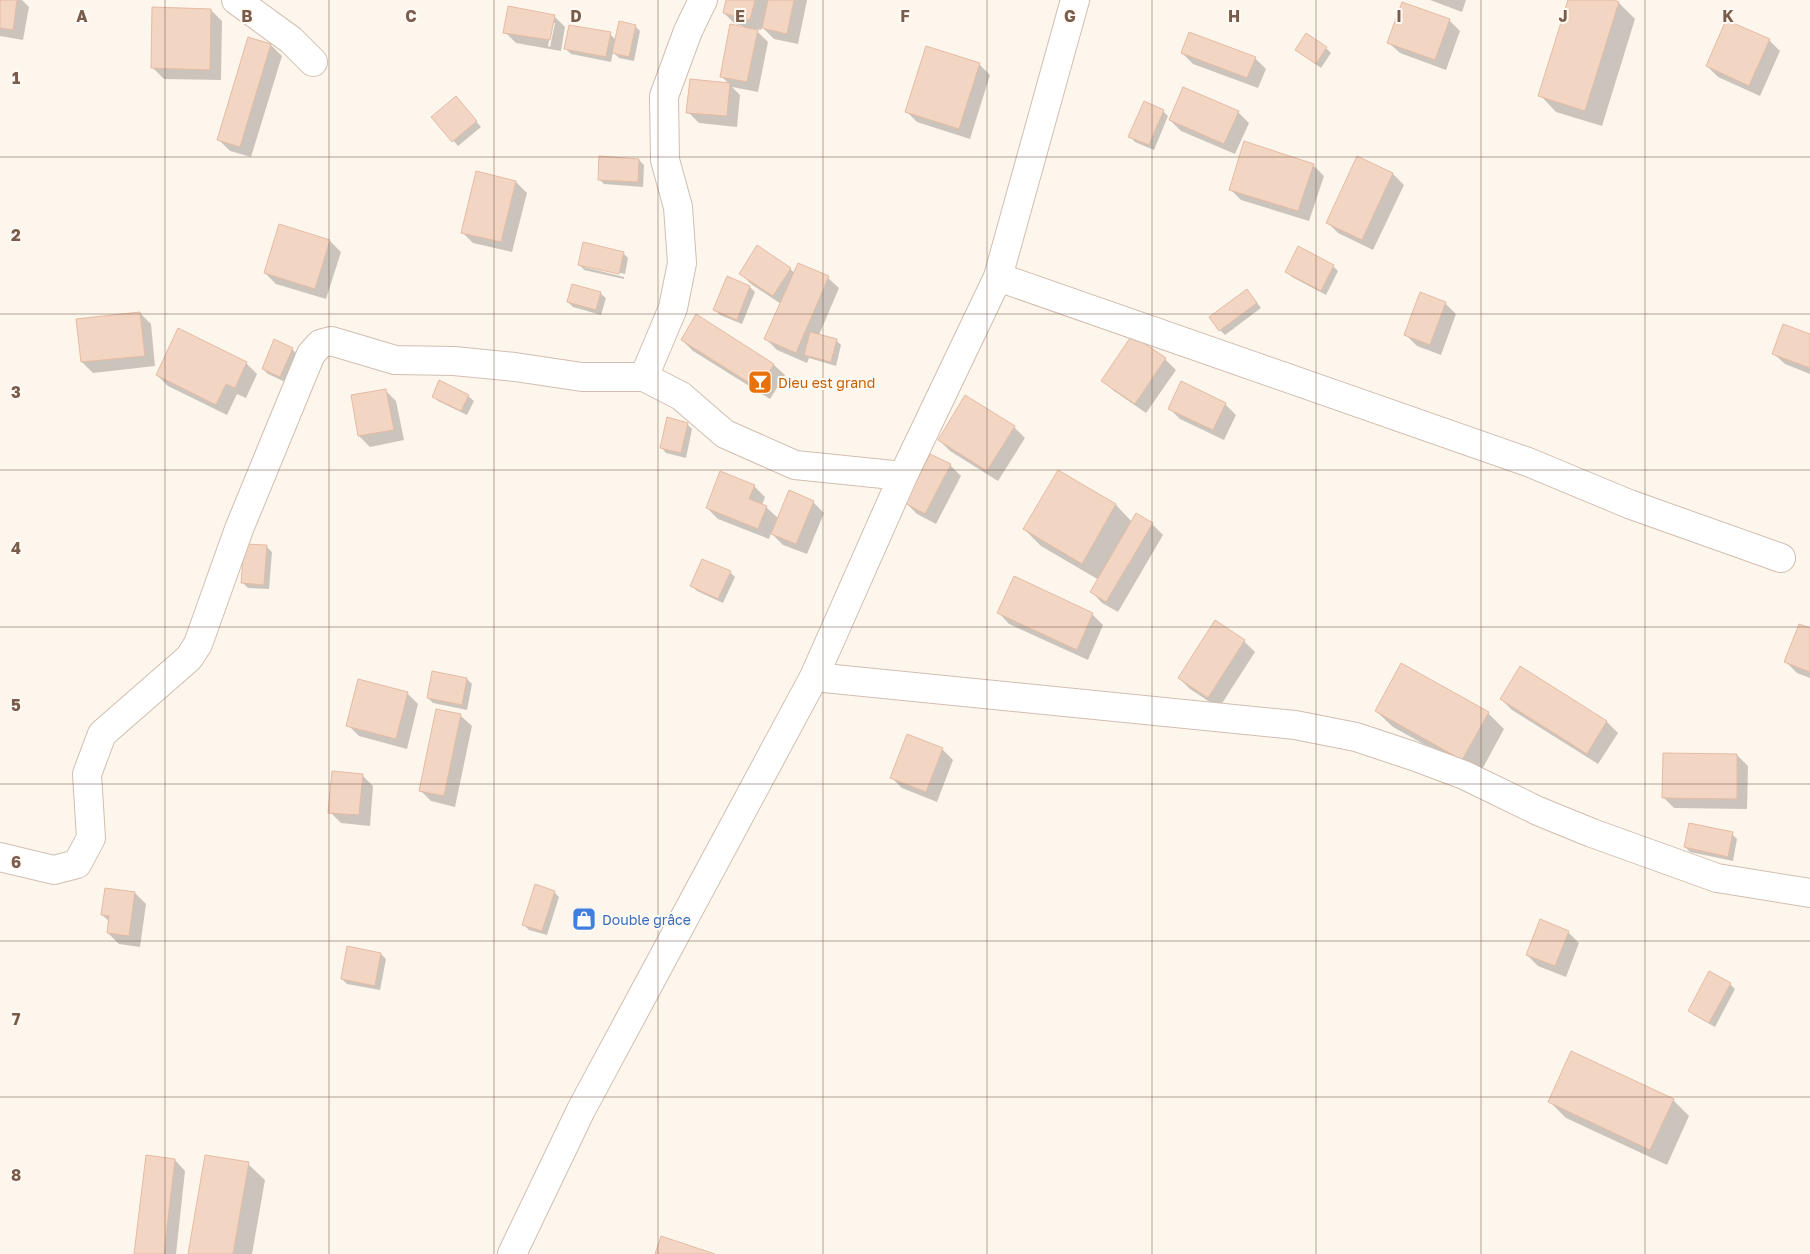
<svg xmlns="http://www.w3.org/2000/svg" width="1810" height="1254" font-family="'Golos Text',sans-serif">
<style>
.shadow{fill:#0003;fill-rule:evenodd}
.building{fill:#f3d5c3;stroke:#e6bba3}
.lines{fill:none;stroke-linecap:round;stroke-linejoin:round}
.minor-casing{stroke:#d1beb0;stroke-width:30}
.minor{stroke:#fff;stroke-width:28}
.grid{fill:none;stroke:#7a5c4d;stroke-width:1;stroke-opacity:0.55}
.labels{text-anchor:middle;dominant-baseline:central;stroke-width:4;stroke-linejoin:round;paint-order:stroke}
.food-label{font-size:14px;fill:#c56008;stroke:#fffaf3;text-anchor:start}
.shop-label{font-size:14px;fill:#366cbe;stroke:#fffaf3;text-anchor:start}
.grid-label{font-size:16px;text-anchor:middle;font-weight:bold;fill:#7a5c4d;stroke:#fffaf3;stroke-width:4;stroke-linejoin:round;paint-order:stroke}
</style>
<rect width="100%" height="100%" fill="#fdf6ec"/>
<path class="shadow" d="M 0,0 L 22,0 L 29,7 L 23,40 L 0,36 Z
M 728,0 L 807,0 L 798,44 L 774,39 L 762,27 L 761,30 L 755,29 L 768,42 L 758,92 L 732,87 L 740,95 L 737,127 L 699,123 L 688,112 L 729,84 L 721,76 L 743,26 L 735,24 L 724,13 Z
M 1430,0 L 1466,0 L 1462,12 Z
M 1569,0 L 1609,0 L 1619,3 L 1635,19 L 1602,126 L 1556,112 L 1540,95 Z
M 211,10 L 222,21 L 221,80 L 164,79 L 153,68 Z
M 554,16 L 565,27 L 561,51 L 516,43 L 505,32 ZM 552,23 L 555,23 L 550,47 L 548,46 Z
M 1449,20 L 1460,31 L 1446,70 L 1400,53 L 1389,43 Z
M 635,26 L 640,31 L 634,61 L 619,58 L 613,52 L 611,62 L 571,54 L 566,49 L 610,34 L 616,40 Z
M 1769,40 L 1780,51 L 1760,96 L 1718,77 L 1707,66 Z
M 271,45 L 282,56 L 251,157 L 230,151 L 219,140 Z
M 1326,48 L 1331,53 L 1321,68 L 1297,50 Z
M 1182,53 L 1255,58 L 1266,69 L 1258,88 L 1193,64 Z
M 979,64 L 990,75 L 970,139 L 917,122 L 906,111 Z
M 461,103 L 481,127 L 458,146 L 433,117 Z
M 1163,111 L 1168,116 L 1154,150 L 1135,142 L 1130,136 Z
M 1238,112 L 1249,123 L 1235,154 L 1181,131 L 1170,120 Z
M 639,160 L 644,165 L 643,187 L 604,184 L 599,179 Z
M 1313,165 L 1324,176 L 1309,221 L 1241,200 L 1230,189 Z
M 1393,174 L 1404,185 L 1373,250 L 1338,233 L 1327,222 Z
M 516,182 L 527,193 L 512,252 L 473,243 L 462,232 Z
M 280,225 L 330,241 L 341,252 L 326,299 L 276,284 L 265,273 Z
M 623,253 L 628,258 L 625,274 L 584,265 L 584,267 L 624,277 L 624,279 L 584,270 L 579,264 Z
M 1333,266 L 1338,271 L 1326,295 L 1292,277 L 1287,272 Z
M 790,269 L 795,273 L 828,278 L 839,288 L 819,335 L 836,340 L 841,345 L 836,366 L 809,358 L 807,363 L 777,350 L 766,339 L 781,304 L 751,284 L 740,273 Z
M 750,287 L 755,292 L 742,324 L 720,315 L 715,310 Z
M 600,293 L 606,298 L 601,315 L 573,307 L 568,302 Z
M 1252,296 L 1261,308 L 1225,335 L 1220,330 Z
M 1445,303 L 1456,314 L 1441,355 L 1417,346 L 1406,335 Z
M 140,313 L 151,324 L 155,366 L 93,373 L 82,362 Z
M 1810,335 L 1810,374 L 1785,364 L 1774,354 Z
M 682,340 L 774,365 L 785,375 L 770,399 L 693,351 Z
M 292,349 L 297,354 L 285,382 L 268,374 L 263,369 Z
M 1165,359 L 1176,370 L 1146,413 L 1114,391 L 1103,380 Z
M 246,363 L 257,374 L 246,398 L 237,394 L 227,415 L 168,386 L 157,375 Z
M 385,390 L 396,401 L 404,440 L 370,447 L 359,436 Z
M 433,396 L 468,396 L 474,401 L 467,415 L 438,401 Z
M 1225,404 L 1236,415 L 1224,440 L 1180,419 L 1169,408 Z
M 687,424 L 692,429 L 686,458 L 666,453 L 661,447 Z
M 1014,427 L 1025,438 L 998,481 L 950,451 L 939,440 Z
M 950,465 L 961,476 L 936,524 L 917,514 L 906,503 Z
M 1058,471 L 1116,505 L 1132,522 L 1152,524 L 1163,535 L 1118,612 L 1102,603 L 1092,592 L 1099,580 L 1041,546 L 1024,529 Z
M 754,486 L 765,497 L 762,505 L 766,507 L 779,519 L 813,502 L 824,513 L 807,554 L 783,545 L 771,533 L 769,539 L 718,519 L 707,508 Z
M 266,546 L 272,552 L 269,589 L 248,588 L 243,583 Z
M 730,572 L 735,577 L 723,603 L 697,591 L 692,586 Z
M 999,613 L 1092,614 L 1103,625 L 1088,660 L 1009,624 Z
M 1810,630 L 1810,678 L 1797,673 L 1786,662 Z
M 1244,641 L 1255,652 L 1219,708 L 1190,689 L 1179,678 Z
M 1520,668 L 1607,722 L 1618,733 L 1598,764 L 1512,710 L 1501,699 Z
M 467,679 L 472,684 L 467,710 L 433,703 L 428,698 Z
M 407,693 L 418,704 L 407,749 L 359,736 L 348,725 Z
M 437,710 L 461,716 L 472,726 L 455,807 L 431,801 L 420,790 Z
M 1376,711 L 1488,713 L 1504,729 L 1479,775 L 1393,727 Z
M 942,749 L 953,760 L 937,802 L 902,788 L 891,777 Z
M 1737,755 L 1748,766 L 1747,809 L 1674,808 L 1663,797 Z
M 362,775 L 373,786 L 370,826 L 341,823 L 330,812 Z
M 1732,834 L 1737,839 L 1733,861 L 1690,852 L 1685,847 Z
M 554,892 L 559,897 L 547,935 L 529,930 L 524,925 Z
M 135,893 L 146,904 L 140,947 L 119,944 L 108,933 L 110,922 L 102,915 Z
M 1568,932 L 1579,943 L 1566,977 L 1538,966 L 1527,955 Z
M 381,954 L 386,959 L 380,990 L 347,984 L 342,979 Z
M 1730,984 L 1735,989 L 1715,1027 L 1694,1015 L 1689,1010 Z
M 1673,1100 L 1689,1116 L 1667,1165 L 1566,1118 L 1549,1101 Z
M 175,1160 L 185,1171 L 176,1254 L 136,1254 Z
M 248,1164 L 265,1180 L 252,1254 L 189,1254 Z"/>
<path class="building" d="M 0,0 L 17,0 L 13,30 L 0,28 Z
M 726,0 L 755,0 L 750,20 L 723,13 Z
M 768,0 L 794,0 L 787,34 L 762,28 Z
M 1568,0 L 1614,0 L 1619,2 L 1585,111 L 1538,96 Z
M 1402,2 L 1450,19 L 1435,60 L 1387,43 Z
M 508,6 L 555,15 L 550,40 L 503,33 Z
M 152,7 L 211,9 L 210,70 L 151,68 Z
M 1726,20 L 1770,39 L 1749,86 L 1706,66 Z
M 619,21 L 636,25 L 629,57 L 612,53 Z
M 730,24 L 758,30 L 747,82 L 720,77 Z
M 569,25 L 611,32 L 606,57 L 564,49 Z
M 1189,32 L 1256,57 L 1247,78 L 1181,53 Z
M 1306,33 L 1327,47 L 1316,64 L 1295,50 Z
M 248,37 L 271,44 L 240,147 L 217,140 Z
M 926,46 L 980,63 L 959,129 L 905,112 Z
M 690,79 L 730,83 L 727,116 L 686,113 Z
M 1183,87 L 1239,111 L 1224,144 L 1169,120 Z
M 456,96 L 477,121 L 452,142 L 431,117 Z
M 1144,101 L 1164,110 L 1149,145 L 1128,137 Z
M 1244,141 L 1314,164 L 1298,211 L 1229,190 Z
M 599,156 L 639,159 L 638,182 L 598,180 Z
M 1357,156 L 1393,173 L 1362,240 L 1326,223 Z
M 476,171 L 516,181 L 501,242 L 461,233 Z
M 279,224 L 330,240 L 315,289 L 264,273 Z
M 583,242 L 624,252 L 619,274 L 578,265 Z
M 757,245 L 791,268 L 773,296 L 739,274 Z
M 1298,246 L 1334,265 L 1321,291 L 1285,272 Z
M 798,263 L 829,276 L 796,353 L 764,339 Z
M 727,276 L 750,286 L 737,320 L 713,310 Z
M 572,284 L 601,292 L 596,310 L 567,302 Z
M 1247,289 L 1257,303 L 1219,331 L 1209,317 Z
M 1420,292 L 1446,302 L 1430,345 L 1404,335 Z
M 140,312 L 145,356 L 81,362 L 76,319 Z
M 696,314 L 774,364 L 759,389 L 681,340 Z
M 1783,324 L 1810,334 L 1810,368 L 1772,354 Z
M 178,328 L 247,362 L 235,388 L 226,384 L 216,405 L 156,375 Z
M 810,332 L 837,339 L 831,362 L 804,355 Z
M 1132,335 L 1166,358 L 1135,404 L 1101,381 Z
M 274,339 L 293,348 L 280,377 L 262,369 Z
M 439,380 L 469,395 L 461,411 L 432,397 Z
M 1181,381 L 1226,403 L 1213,430 L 1168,409 Z
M 386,389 L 394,430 L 358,436 L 351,395 Z
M 965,395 L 1015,426 L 987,471 L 938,440 Z
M 667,417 L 688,423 L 681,453 L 660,448 Z
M 930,454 L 951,464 L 925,514 L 905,503 Z
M 1058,470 L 1116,504 L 1082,564 L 1023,529 Z
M 720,471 L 755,485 L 749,499 L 767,506 L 758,529 L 706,508 Z
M 789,490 L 814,501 L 796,544 L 771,534 Z
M 1136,513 L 1153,523 L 1106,602 L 1090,592 Z
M 244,544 L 267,545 L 264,585 L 241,583 Z
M 702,559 L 731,571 L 718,599 L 690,586 Z
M 1014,576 L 1093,613 L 1077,650 L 997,613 Z
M 1215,620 L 1245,640 L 1208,698 L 1178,678 Z
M 1799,624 L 1810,628 L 1810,672 L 1784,662 Z
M 1401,663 L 1489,712 L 1462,760 L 1375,711 Z
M 1520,666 L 1607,721 L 1587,754 L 1500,699 Z
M 432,671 L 467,678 L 462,705 L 427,698 Z
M 358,679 L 408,692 L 396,739 L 346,726 Z
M 436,709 L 461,714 L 444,796 L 419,791 Z
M 907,734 L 943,748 L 926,792 L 890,778 Z
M 1663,753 L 1737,754 L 1737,799 L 1662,798 Z
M 332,771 L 363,774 L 359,815 L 328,813 Z
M 1689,823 L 1733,832 L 1728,857 L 1684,847 Z
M 535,884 L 555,891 L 542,931 L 522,925 Z
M 105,888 L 135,892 L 129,936 L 107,933 L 109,916 L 101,915 Z
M 1540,919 L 1569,931 L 1555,966 L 1526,955 Z
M 347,946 L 381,953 L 375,986 L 341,979 Z
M 1709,971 L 1731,983 L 1709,1023 L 1688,1011 Z
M 1571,1051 L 1674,1099 L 1650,1150 L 1548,1102 Z
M 146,1155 L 175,1159 L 164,1254 L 134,1254 Z
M 205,1155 L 249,1162 L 233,1254 L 188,1254 Z
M 661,1236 L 715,1254 L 655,1254 Z"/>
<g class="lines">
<g class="minor-casing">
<path id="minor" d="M 236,0 L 291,40 L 313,62
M 998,277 L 1528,462 L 1629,504 L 1781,558
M 644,377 L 673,308 L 682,263 L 678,207 L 665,160 L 664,96 L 688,31 L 703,0
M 814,677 L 1295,725 L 1356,737 L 1413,756 L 1464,775 L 1538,811 L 1592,833 L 1717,878 L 1810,893
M 0,857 L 54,870 L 77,864 L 91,838 L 87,774 L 102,734 L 189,658 L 198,644 L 239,529 L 311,354 L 320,344 L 331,341 L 395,360 L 454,361 L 515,367 L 582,377 L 644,377 L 681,396 L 725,434 L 795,465 L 903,476
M 512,1254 L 581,1110 L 814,677 L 903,476 L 998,277 L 1075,0"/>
</g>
<use href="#minor" class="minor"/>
</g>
<path class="grid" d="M 165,0 L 165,1254M 329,0 L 329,1254M 494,0 L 494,1254M 658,0 L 658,1254M 823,0 L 823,1254M 987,0 L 987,1254M 1152,0 L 1152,1254M 1316,0 L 1316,1254M 1481,0 L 1481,1254M 1645,0 L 1645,1254M 0,157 L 1810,157M 0,314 L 1810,314M 0,470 L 1810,470M 0,627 L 1810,627M 0,784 L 1810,784M 0,941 L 1810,941M 0,1097 L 1810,1097"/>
<defs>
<g id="bar-square" transform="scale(1.25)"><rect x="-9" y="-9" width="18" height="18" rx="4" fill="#e8710a" stroke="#fffaf3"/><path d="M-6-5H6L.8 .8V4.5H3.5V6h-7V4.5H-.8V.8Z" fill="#fff"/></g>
<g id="shop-square" transform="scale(1.25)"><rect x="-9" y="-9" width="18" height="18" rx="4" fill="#3f7fe0" stroke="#fffaf3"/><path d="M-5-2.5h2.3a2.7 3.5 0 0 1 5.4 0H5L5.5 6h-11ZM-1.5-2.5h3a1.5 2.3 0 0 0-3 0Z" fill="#fff"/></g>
</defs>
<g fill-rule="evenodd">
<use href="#bar-square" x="760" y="382"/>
<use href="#shop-square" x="584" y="919"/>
</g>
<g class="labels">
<g class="food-label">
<text x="778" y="382">Dieu est grand</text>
</g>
<g class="shop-label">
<text x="602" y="919">Double grâce</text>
</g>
</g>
<g class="grid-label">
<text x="82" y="22">A</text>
<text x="247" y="22">B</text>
<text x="411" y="22">C</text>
<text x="576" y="22">D</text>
<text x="740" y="22">E</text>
<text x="905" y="22">F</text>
<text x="1070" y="22">G</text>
<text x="1234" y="22">H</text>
<text x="1399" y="22">I</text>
<text x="1563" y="22">J</text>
<text x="1728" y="22">K</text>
<text x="16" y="84">1</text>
<text x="16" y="241">2</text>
<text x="16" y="398">3</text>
<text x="16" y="554">4</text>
<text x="16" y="711">5</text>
<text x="16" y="868">6</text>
<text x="16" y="1025">7</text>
<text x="16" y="1181">8</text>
</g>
</svg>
